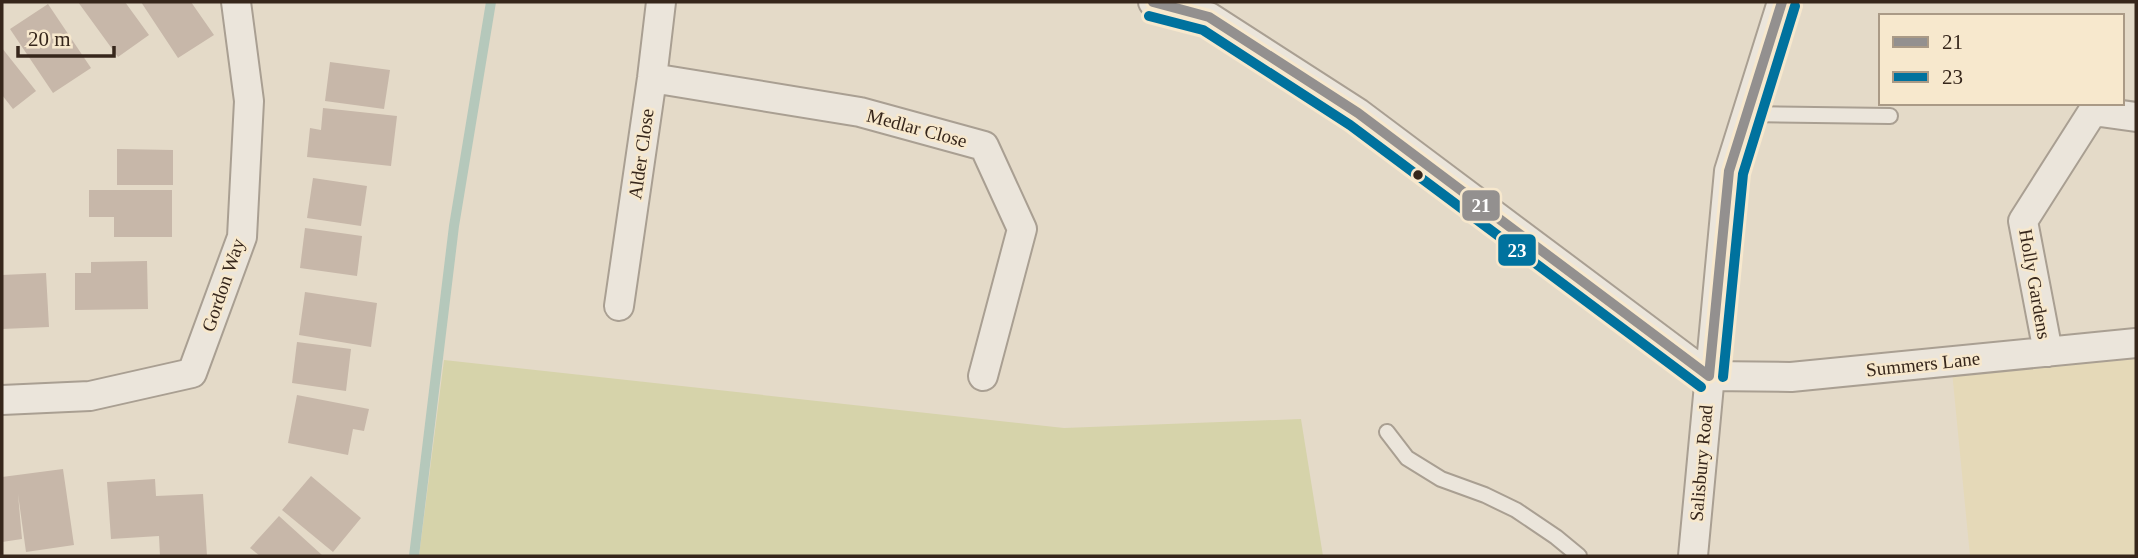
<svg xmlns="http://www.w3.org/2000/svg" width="2138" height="558" font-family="Georgia,serif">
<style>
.farmland{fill:#e5d9b8}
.green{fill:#d6d3aa}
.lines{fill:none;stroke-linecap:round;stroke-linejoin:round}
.stream{stroke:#b5c8bb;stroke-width:10}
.building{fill:#c7b7a9}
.lane-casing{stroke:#a99f92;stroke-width:18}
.street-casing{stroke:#a99f92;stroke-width:32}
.lane{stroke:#ebe5db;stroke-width:14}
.street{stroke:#ebe5db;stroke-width:28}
.bus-1-casing{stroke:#f7e8cd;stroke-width:16}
.bus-2-casing{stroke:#f7e8cd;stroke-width:16}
.bus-1{stroke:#93908f;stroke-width:10}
.bus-2{stroke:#00729e;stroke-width:10}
.bus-dot{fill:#36261b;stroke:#f7e8cd;stroke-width:2.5}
.labels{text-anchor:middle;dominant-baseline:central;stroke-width:5;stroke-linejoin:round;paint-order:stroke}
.street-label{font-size:19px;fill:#36261b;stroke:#f7e8cd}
.line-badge{stroke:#f7e8cd;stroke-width:2.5}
.badge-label{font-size:19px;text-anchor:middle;font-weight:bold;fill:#fff}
</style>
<rect width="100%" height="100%" fill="#e4dac8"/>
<path class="farmland" d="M 2136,343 L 2136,556 L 1970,556 L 1951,361 Z"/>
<path class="green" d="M 444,360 L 1064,428 L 1301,419 L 1323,556 L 419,556 Z"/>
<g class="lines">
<path class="stream" d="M 414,556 L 454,226 L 491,2"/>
</g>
<path class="building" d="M 78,2 L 125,2 L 149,35 L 118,57 Z
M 141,2 L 191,2 L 214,35 L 178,58 Z
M 48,4 L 91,68 L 53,93 L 10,29 Z
M 2,48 L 36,91 L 13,109 L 2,95 Z
M 330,62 L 390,70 L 384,109 L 325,101 Z
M 323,108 L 397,116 L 391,166 L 307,157 L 310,128 L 321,130 Z
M 117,149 L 173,150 L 173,185 L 117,185 Z
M 313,178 L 367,186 L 361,226 L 307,218 Z
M 89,190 L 172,190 L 172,237 L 114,237 L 114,217 L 89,217 Z
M 305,228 L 362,236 L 357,276 L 300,268 Z
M 147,261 L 148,309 L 75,310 L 75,273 L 91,273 L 91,262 Z
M 46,273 L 49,327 L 2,329 L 2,275 Z
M 305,292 L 377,303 L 371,347 L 299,335 Z
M 297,342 L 351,349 L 346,391 L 292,383 Z
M 297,395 L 369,409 L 364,431 L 353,429 L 348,455 L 288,443 Z
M 63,469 L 74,545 L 26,552 L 18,494 L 22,539 L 2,542 L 2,477 Z
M 311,476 L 361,518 L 333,552 L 282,510 Z
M 155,479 L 156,496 L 203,494 L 207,556 L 160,556 L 159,536 L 111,539 L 107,482 Z
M 279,516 L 322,555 L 321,556 L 260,556 L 250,548 Z"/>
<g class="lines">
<g class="lane-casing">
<path id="lane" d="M 1747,114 L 1890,116
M 1387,432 L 1407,458 L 1441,479 L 1485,495 L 1516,510 L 1556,537 L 1579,556"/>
</g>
<g class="street-casing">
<path id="street" d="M 1153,2 L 1209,17 L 1358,113 L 1709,376
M 652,78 L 860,112 L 984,146 L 1022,229 L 983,376
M 619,306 L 652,78 L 661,2
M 2048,352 L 2023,221 L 2093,111 L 2136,117
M 1709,376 L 1791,377 L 2136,343
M 2,400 L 90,396 L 192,373 L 242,237 L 249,101 L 236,2
M 1693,556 L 1729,171 L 1782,2"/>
</g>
<use href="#lane" class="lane"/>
<use href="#street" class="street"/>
<g class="bus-1-casing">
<path id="bus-1" d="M 1153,2 L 1209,17 L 1358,113 L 1709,376
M 1709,376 L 1729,171 L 1782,2"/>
</g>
<g class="bus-2-casing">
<path id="bus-2" d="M 1149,16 L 1203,30 L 1350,125 L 1701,387
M 1723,377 L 1743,174 L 1795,6"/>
</g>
<use href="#bus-1" class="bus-1"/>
<use href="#bus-2" class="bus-2"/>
</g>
<circle class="bus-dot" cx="1418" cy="175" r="6"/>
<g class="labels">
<g class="street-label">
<text transform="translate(917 128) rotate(15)">Medlar Close</text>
<text transform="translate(641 154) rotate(-82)">Alder Close</text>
<text transform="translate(2035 284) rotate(80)">Holly Gardens</text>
<text transform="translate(223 285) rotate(-71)">Gordon Way</text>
<text transform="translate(1923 364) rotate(-6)">Summers Lane</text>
<text transform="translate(1701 463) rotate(-85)">Salisbury Road</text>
</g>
</g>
<g class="line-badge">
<rect x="1461" y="189" width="40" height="33" rx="7" fill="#93908f"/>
<rect x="1497" y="233" width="40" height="34" rx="7" fill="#00729e"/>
</g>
<g class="badge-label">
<text x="1481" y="212">21</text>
<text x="1517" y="257">23</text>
</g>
<rect width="2138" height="558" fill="none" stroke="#36261b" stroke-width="7"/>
<rect x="1879" y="14" width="245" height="91" fill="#f7e8cd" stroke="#aa9a86" stroke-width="2"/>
<rect x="1893" y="37" width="35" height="10" fill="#93908f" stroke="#aa9a86" stroke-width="2"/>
<text x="1942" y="49" font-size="21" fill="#36261b">21</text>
<rect x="1893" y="72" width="35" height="10" fill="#00729e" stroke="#aa9a86" stroke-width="2"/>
<text x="1942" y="84" font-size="21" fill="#36261b">23</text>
<path d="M18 46v10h96v-10" fill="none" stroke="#36261b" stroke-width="3.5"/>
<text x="28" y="46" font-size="21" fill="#36261b" stroke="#f7e8cd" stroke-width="5" paint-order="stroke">20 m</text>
</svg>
